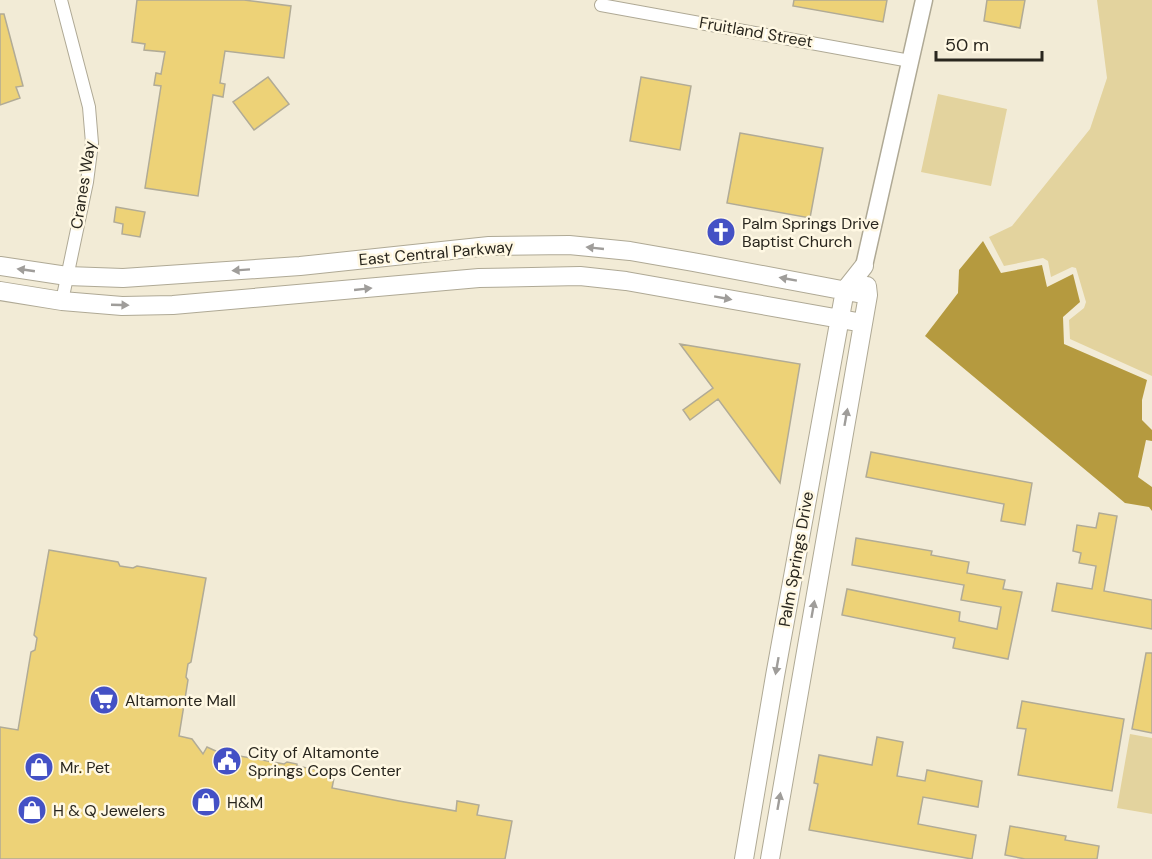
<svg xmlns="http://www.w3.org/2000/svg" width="1152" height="859" font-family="'DM Sans',sans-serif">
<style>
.green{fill:#e3d39e}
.water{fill:#b59a3f}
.building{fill:#edd277;stroke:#b1ab96;stroke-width:1.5}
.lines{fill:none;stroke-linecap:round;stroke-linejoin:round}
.minor-casing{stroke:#afa995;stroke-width:14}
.tertiary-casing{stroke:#afa995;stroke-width:19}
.secondary-casing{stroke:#afa995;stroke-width:20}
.minor{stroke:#fff;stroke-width:12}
.tertiary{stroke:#fff;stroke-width:16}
.secondary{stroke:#fff;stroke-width:18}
.oneway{fill:#9f9d9a}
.labels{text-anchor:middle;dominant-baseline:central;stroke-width:5;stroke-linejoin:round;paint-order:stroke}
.street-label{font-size:16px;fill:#29261e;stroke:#fff8e3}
.poi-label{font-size:16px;fill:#29261e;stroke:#fff8e3;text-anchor:start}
</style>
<rect width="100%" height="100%" fill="#f2ebd6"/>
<path class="green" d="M 1097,0 L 1152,0 L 1152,376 L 1070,339 L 1069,320 L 1084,308 L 1086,302 L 1076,268 L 1072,267 L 1051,277 L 1048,261 L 1043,258 L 1004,266 L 989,237 L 1012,226 L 1090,129 L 1107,78 Z
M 938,94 L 1007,109 L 991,186 L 921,172 Z
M 1130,734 L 1152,738 L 1152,814 L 1117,808 Z"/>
<path class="water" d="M 983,241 L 1001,273 L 1042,265 L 1047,287 L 1073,274 L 1080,302 L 1063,317 L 1064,344 L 1147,380 L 1142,400 L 1142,420 L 1152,430 L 1152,441 L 1146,440 L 1138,477 L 1152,487 L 1152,511 L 1149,507 L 1125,503 L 925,336 L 958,293 L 959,270 Z"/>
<path class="building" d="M 137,0 L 244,0 L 291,6 L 284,58 L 225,51 L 220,83 L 225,84 L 223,97 L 213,95 L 198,196 L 145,188 L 161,86 L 154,85 L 156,73 L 161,74 L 165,52 L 144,50 L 145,44 L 132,42 Z
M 794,0 L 887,0 L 883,22 L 793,6 Z
M 987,0 L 1025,0 L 1020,28 L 984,21 Z
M 0,14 L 4,14 L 23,86 L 16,87 L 20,98 L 0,105 Z
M 268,77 L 289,104 L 254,130 L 233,102 Z
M 641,77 L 691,86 L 680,150 L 630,141 Z
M 740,133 L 823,148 L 810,218 L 727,203 Z
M 116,207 L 145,212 L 140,237 L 122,234 L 123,224 L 114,222 Z
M 680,344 L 800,364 L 780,483 L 718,399 L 690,420 L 683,410 L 713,388 Z
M 871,452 L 1032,483 L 1025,525 L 1001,521 L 1004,504 L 866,477 Z
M 1099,513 L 1117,516 L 1104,591 L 1152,600 L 1152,629 L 1052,611 L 1057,583 L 1092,589 L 1096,566 L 1079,563 L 1081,553 L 1073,551 L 1077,525 L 1096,528 Z
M 856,538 L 932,551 L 931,555 L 969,562 L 967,573 L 1005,580 L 1003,589 L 1022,592 L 1008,659 L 953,648 L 955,638 L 842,615 L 847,589 L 960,612 L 959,621 L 997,629 L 1001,607 L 961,600 L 964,585 L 852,565 Z
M 49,550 L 118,562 L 120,566 L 133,568 L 137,566 L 206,578 L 191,662 L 188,664 L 186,677 L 188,680 L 179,736 L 192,739 L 203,754 L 207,747 L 218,752 L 284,764 L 287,762 L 297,764 L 297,766 L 322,771 L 325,769 L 335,773 L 332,788 L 399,801 L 456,811 L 457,801 L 479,805 L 477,815 L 512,821 L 505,859 L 0,859 L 0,727 L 18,730 L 31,652 L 35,650 L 37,638 L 34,635 Z
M 1146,653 L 1152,653 L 1152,733 L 1132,729 Z
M 1022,701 L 1124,719 L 1112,791 L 1018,775 L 1026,729 L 1017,728 Z
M 877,737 L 903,742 L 897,776 L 925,781 L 927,770 L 982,781 L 978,807 L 923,797 L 918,824 L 976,835 L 972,859 L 809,830 L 818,784 L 814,783 L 819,755 L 872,765 Z
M 1010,826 L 1066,836 L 1065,840 L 1099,846 L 1097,859 L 1025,859 L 1005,855 Z"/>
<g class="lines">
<g class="minor-casing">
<path id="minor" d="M 61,0 L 89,107 L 92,143 L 87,182 L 62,301
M 601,5 L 910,61"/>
</g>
<g class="tertiary-casing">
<path id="tertiary" d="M 864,266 L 924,0"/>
</g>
<g class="secondary-casing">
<path id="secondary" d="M 0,266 L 67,276 L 123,278 L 300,266 L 489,246 L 569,245 L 630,251 L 693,262 L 868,295
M 0,291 L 62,301 L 122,306 L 173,305 L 479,278 L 580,276 L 626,281 L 863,323
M 744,859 L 775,676 L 845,290 L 864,266
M 770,859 L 868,295 L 867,286"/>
</g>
<use href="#minor" class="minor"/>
<use href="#tertiary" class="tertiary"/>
<use href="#secondary" class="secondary"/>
</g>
<defs><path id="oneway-solid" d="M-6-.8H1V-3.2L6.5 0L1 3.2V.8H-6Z" transform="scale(1.5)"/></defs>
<g class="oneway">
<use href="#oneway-solid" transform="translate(595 248) rotate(-174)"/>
<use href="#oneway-solid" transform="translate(26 270) rotate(-172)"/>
<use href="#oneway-solid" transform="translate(241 270) rotate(176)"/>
<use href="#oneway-solid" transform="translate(788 279) rotate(-170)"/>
<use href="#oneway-solid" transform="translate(363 289) rotate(-6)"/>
<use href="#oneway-solid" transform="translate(723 298) rotate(10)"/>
<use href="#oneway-solid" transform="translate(120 305) rotate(2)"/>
<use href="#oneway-solid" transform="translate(846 417) rotate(-80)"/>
<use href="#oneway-solid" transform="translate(813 609) rotate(-80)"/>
<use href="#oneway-solid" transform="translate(777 666) rotate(100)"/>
<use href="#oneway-solid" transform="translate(779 801) rotate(-80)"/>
</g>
<defs>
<g id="church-disc" transform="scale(1.5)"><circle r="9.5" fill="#4451c5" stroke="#fff8e3"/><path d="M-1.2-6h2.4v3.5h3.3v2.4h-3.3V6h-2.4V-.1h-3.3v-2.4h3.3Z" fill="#fff"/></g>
<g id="supermarket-disc" transform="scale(1.5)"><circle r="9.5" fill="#4451c5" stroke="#fff8e3"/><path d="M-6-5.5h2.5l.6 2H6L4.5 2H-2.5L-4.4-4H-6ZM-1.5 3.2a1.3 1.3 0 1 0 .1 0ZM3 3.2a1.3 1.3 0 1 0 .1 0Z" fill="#fff"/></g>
<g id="civic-disc" transform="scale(1.5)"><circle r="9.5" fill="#4451c5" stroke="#fff8e3"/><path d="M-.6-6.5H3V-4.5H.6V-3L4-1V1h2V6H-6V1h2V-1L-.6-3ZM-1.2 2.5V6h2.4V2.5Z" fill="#fff"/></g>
<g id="shop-disc" transform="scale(1.5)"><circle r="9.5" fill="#4451c5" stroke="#fff8e3"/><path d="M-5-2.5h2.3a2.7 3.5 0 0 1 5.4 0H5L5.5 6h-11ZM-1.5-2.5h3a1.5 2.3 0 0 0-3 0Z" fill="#fff"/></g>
</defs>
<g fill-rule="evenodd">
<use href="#church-disc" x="721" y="232"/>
<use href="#supermarket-disc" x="104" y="700"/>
<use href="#civic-disc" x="227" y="761"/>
<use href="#shop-disc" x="39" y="767"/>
<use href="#shop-disc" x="206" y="802"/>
<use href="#shop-disc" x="32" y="810"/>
</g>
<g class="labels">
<g class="street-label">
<text transform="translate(756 32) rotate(10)">Fruitland Street</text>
<text transform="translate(83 185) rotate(-81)">Cranes Way</text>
<text transform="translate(436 253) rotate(-5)">East Central Parkway</text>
<text transform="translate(796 559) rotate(-80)">Palm Springs Drive</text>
</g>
<g class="poi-label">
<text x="742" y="223">Palm Springs Drive<tspan x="742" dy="18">Baptist Church</tspan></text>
<text x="125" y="700">Altamonte Mall</text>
<text x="248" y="752">City of Altamonte<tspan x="248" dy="18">Springs Cops Center</tspan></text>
<text x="60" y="767">Mr. Pet</text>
<text x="227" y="802">H&amp;M</text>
<text x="53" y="810">H &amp; Q Jewelers</text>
</g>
</g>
<path d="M936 51v9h106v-9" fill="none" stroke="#29261e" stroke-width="3"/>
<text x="945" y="51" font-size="18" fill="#29261e" stroke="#fff8e3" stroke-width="4.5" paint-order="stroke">50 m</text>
</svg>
